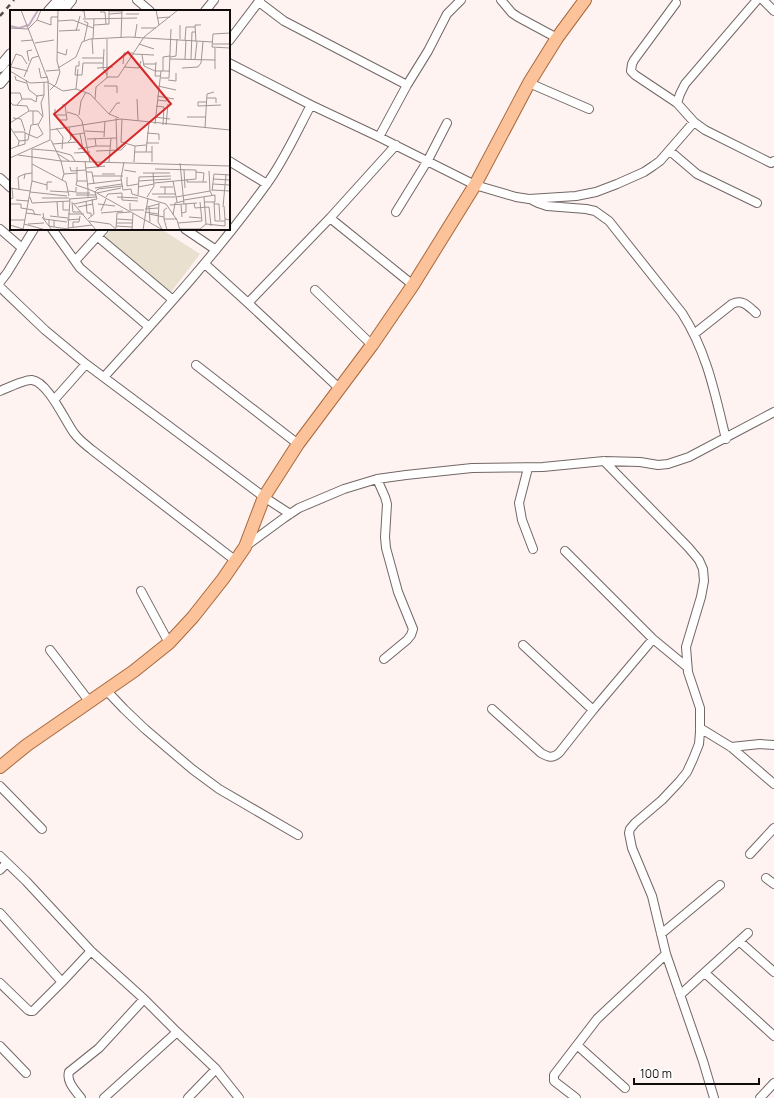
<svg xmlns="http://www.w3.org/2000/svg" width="774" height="1098" font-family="Manrope,sans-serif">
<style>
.green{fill:#e9e0cf}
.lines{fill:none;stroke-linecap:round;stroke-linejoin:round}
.minor-casing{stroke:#726765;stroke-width:10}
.tertiary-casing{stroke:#726765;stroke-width:12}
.primary-casing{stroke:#a8683c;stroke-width:14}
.minor{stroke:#fff;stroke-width:8}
.tertiary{stroke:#fff;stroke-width:10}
.primary{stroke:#fcc29a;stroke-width:12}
.rail{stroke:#524c4b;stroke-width:2.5;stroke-dasharray:5 5;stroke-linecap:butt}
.inset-river{fill:none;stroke:#c5acc2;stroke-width:2}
.inset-road{fill:none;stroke:#9f9795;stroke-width:1}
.view{fill:#d62828;fill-opacity:0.15;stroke:#d62828;stroke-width:2}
.inset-edge{fill:none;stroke:#100c0b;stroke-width:2}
</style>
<rect width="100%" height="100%" fill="#fef3f1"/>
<path class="green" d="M 111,229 L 161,229 L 200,254 L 171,292 L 104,238 Z"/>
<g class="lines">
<g class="minor-casing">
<path id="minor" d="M 137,0 L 150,11
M 501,0 L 512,13 L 518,17 L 557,38
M 763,0 L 774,11
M 259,2 L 284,21 L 407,85
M 676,3 L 634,60 L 632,64 L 631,71 L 635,75 L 677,103 L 694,122 L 705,130 L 771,163 L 774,161
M 205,11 L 214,0
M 229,41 L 260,0
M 229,63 L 311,105 L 379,137 L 475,185 L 516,197 L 529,199 L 576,196 L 596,192 L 617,184 L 644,172 L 653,166 L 660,161 L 694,122
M 529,83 L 589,109
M 677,103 L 680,94 L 685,84 L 757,0
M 379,137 L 407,85 L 428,51 L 447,14 L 461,0
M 670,151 L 697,174 L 757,203
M 229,161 L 267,184
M 0,178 L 11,188
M 530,199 L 538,203 L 547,206 L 586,209 L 595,211 L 609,221 L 682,313 C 707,352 715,394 726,439
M 396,212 L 428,160 L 447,123
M 330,218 L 413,285
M 0,229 L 22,248
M 52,229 L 80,268 L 149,327
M 185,229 L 216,250
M 98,237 L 173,300
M 75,261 L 104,229
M 205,264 L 248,303 L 340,389
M 0,282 L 7,273 L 34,229
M 0,287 L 45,330 L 86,364 L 264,497 L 290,514
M 315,290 L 372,345
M 248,303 L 330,218 L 396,145
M 694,334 L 732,304 C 743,299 748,306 756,313
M 196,365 L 298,444
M 104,377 C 160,315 217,253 266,185 C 284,161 297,131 311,105
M 0,391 C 7,388 26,379 32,380 C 48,382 65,421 74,433 C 79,440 86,445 92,450 L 236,561
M 54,400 L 86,364
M 604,461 L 688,547 L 699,560 L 703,569 L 704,581 L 701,597 L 686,647 L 688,672 L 700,708 L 700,732 L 699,744 L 693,759 L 687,772 L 679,782 L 662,800 L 635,823 L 630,829 L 629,833 L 632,848 L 652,896 L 666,954 L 703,1061 L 714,1098
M 528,468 L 519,503 L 522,520 L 533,549
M 377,479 L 385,497 L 387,504 L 385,537 L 386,548 L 398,592 L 413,629 L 411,635 L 407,640 L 384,659
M 246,546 L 284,518 L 299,508 L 344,489 L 377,479 L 406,475 L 472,468 L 543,467 L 604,461 L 640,462 L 658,465 L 668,464 L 689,457 L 774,412
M 565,551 L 653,639 L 687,667
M 141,591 L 169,643
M 523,645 L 593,710
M 50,650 L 89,701
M 106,690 L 124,709 L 145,729 L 192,769 L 219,789 L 298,835
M 492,709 L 541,753 C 548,757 552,759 559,753 L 593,710 L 653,639
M 700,728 L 731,747 L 774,784
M 731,747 L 760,744 L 774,745
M 0,786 L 42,829
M 750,854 L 774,828
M 0,856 L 26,881 L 91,951 L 144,999 L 177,1032 L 216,1069 L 239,1098
M 0,870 L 7,863
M 766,878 L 774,884
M 0,913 L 62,982
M 661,934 L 720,885
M 739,941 L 774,972
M 705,973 L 774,1036
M 0,983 L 28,1010 L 30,1011 L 33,1011 L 62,982 L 91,951
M 680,995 L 748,933
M 577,1045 L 625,1088
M 0,1046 L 26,1073
M 81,1098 C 76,1091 66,1082 69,1072 L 99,1048 L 144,999
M 104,1098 L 177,1032
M 188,1098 L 216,1069
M 576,1098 L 554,1081 L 554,1075 L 597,1019 L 666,954
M 760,1098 L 774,1083"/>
</g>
<g class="tertiary-casing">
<path id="tertiary" d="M 49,11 L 59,0
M 62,11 L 71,0
M 0,67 L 11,54
M 0,83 L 11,70"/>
</g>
<g class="primary-casing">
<path id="primary" d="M 0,767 L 27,745 L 134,671 L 169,643 L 193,617 L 223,579 L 245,547 L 264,497 L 298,444 L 372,345 L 413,285 L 475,185 L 529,83 L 557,38 L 585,0"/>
</g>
<use href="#minor" class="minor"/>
<use href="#tertiary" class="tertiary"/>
<use href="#primary" class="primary"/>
<path class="rail" d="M 0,16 L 14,0"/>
</g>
<g transform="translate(10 10)">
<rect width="220" height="220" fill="#fef3f1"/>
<path class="inset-river" d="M 0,16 L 9,18 L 19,15 L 28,0"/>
<path class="inset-road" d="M 11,0 L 38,70 L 40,120M 65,0 L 74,1 L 75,8M 146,0 L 149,15M 90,2 L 95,2 L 96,14M 99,4 L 99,1 L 112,1M 99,4 L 112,3M 116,4 L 129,4M 147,8 L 160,7M 73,9 L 127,8M 27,10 L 41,15 L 41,7 L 48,7M 48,11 L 63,10 L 83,18M 84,15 L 99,14 L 99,4M 0,18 L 18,19 L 27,10 L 31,0M 131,18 L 146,18M 49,21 L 70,20M 66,21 L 70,6M 220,23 L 203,24 L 202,37 L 220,38M 125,27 L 127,14M 111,28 L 112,0M 82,29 L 83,44M 83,29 L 84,9M 97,29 L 97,68M 170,29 L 170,15M 175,30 L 176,17 L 185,17M 11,31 L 23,30M 74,31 L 78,13 L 74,11M 186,32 L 185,15 L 191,15M 25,33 L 44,30M 129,34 L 144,39M 203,34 L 220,34M 205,38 L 205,59M 94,39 L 93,58 L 97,65M 47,42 L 56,45 L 57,39M 123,44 L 144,45M 132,45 L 134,56 L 145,61 L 160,61M 160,47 L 166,46 L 167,29M 72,48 L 93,48M 160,49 L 205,50M 175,49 L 176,30M 181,49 L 182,22 L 185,22M 185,49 L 187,32M 19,51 L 17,41 L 22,40M 69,51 L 69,56 L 66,56 L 65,65 L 72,65 L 73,53 L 93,53M 146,52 L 145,66 L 151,66M 113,54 L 114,43 L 123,43M 133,54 L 146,54M 1,57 L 18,61M 114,57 L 129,58 L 131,51M 0,58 L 6,44 L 12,46 L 17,54M 29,58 L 31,68 L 38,67M 48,58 L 66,47 L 72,32 L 80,29 L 119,27 L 203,32M 87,58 L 103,57M 172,58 L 188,57 L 191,53 L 193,32M 0,61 L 20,73 L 39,72M 36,61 L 49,60M 153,61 L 153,47 L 160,46M 5,66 L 6,70 L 16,73M 14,67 L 22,48 L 29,46M 151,68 L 159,68 L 161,19M 16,70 L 19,80 L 27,86 L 34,85 L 34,72M 158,70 L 166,71 L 166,63M 39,73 L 53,81 L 66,79 L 80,84 L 99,104 L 109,108M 94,76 L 107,76 L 107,83M 148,76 L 166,80M 66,79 L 68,59M 40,80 L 46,74 L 50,62 L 47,51 L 48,0M 0,83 L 10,83 L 12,89M 147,86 L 164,89M 197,88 L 206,88 L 206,93M 85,89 L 86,77 L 98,67 L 108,67 L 134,27 L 168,0M 127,89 L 128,110M 147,90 L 156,91 L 157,87M 0,92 L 3,95 L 17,96 L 19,101M 197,92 L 188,92 L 188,96 L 211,95M 7,95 L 12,89 L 21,89 L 26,92 L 27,86M 146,96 L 154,97 L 153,115M 45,99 L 45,105 L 56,105M 23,101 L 23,114M 57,102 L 67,105 L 72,111 L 80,152M 99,104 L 107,93 L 110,93M 69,105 L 71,91 L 76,82M 145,107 L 160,109M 177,107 L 196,107M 3,108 L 11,109 L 15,121M 106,108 L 107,140M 112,109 L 111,132 L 125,136M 50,110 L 57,110 L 55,95 L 52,95M 0,113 L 19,101 L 28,101 L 33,107M 145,114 L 151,61M 156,115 L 158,94M 0,117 L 9,131 L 8,136 L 0,139M 46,118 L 53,127 L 52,139M 195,118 L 197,84 L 204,82M 75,121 L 94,122M 4,122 L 15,122 L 15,134 L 8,136M 15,123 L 27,128 L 33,124 L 28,115 L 33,106 L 31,93 L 34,85M 137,123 L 149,124 L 149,130M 70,124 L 73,139M 60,125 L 75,123M 94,127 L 95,111M 85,128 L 86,136 L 101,136M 77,129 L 107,128M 41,130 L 51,151 L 54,164 L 52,170 L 56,172 L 59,186M 9,131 L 18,130 L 21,115 L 28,114M 58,132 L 61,129 L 59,117M 136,133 L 149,133M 43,134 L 67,132M 22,139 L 46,141 L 61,145 L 65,151M 68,139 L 86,136M 86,141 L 111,140 L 116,135M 124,142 L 142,142M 136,142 L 139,113M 64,143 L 80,142M 48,144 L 59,151M 8,145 L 51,151 L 220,156M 0,148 L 40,130 L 40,120 L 111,109 L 220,120M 99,152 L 101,128M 114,152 L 111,168 L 113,180 L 121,179 L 122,184 L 156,194 L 167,210 L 170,220M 124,152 L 125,136 L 136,135M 142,152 L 142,136M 170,153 L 174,194M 22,154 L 52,170M 60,157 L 61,161 L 76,160M 67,157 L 67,171 L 77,171M 76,158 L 95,156M 114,160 L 126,162M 174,160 L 175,178M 199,161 L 200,181M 76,162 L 82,162 L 84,174M 186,162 L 194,163 L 193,172M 133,163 L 160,163M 54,164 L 67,163M 92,164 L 105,164M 82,166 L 113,166M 117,167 L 117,176 L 128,174M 14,169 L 15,164 L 22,163M 177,169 L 177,172 L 197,172M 203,169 L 220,170M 143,170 L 161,169M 22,171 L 37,175M 67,171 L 66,175 L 78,179 L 78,187M 129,171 L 143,170M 163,171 L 167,192M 144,173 L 186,169 L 186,160 L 145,159M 78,174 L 112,170M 203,174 L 220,175M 128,177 L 144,174M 150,177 L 163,177M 155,177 L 155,184 L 165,184M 0,178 L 20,181M 85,178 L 112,174M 9,179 L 8,167 L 15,164M 37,180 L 37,172 L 42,172M 202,180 L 220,181M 40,181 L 58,182M 58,181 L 66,182 L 66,177M 202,181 L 204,164 L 220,165M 20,182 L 57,186M 85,182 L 153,220M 85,182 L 88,179 L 113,176M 66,183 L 80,183M 87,183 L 111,178M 142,184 L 155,184M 66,185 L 86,185M 128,185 L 129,167 L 161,166M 20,187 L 22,193 L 60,191M 96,187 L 98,184 L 112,183 L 112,190 L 128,191M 107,187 L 128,188M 137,187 L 144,176 L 143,163M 148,187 L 165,187M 166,187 L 200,181 L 202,185M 194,187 L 196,214 L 215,216 L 215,209M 32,188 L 59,188M 0,189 L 3,188 L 2,178M 59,189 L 86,187M 6,190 L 19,191M 174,190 L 205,185 L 205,192 L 194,192M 53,191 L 53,200 L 59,200M 76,191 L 77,203 L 81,203 L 81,206M 47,192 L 48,206M 62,192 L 63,202 L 71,202M 190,192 L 192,211M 204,192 L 205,211 L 215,211M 63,193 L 86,220M 120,193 L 120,200 L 134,200M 149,193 L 148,212 L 152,219M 184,193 L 185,198 L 199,197 L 201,216M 0,194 L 11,194 L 11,198 L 23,200 L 25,205M 64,194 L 87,189 L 85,182 L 78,179 L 75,151M 88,194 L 105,196M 204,194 L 209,194 L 210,210M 160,195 L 187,193M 171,195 L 172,207M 214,196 L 215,209 L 220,210M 68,197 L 83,194M 137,197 L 149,194M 139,197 L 140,212M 213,197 L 216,164M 135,199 L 148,198M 91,201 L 96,189M 135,202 L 148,204M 16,203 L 31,205M 33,203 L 34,209 L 57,212M 91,203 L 113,201M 172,203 L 176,202 L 176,194M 58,204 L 74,204M 139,204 L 154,207M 163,205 L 165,193 L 174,191M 40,206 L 58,208M 32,207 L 42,220M 179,207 L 191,208M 39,209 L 39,216 L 44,217 L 44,210M 78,209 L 84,204 L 82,189M 107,209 L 122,210M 154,209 L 167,209M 0,210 L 15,210M 57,210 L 70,209M 79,211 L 100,214 L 107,220M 107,213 L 122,213M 168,213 L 192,211M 14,214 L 36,220M 18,214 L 34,213M 0,215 L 13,219M 106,216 L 122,217M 44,217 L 58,219M 63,217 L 63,212 L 69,212 L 70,206M 58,218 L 82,215M 106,218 L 107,203 L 120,202M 169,219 L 190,219 L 196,214M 13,220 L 22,171 L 22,139M 58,220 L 60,189M 122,220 L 123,203M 133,220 L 138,188M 157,220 L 154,209 L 154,200 L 157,198"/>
<path class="view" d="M 118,42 L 161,94 L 88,156 L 44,104 Z"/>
<rect width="220" height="220" class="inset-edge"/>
</g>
<path d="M634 1078v6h125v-6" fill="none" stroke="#100c0b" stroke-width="2"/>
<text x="640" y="1078" font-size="12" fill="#100c0b" stroke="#ffffff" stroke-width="3" paint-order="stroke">100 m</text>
</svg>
